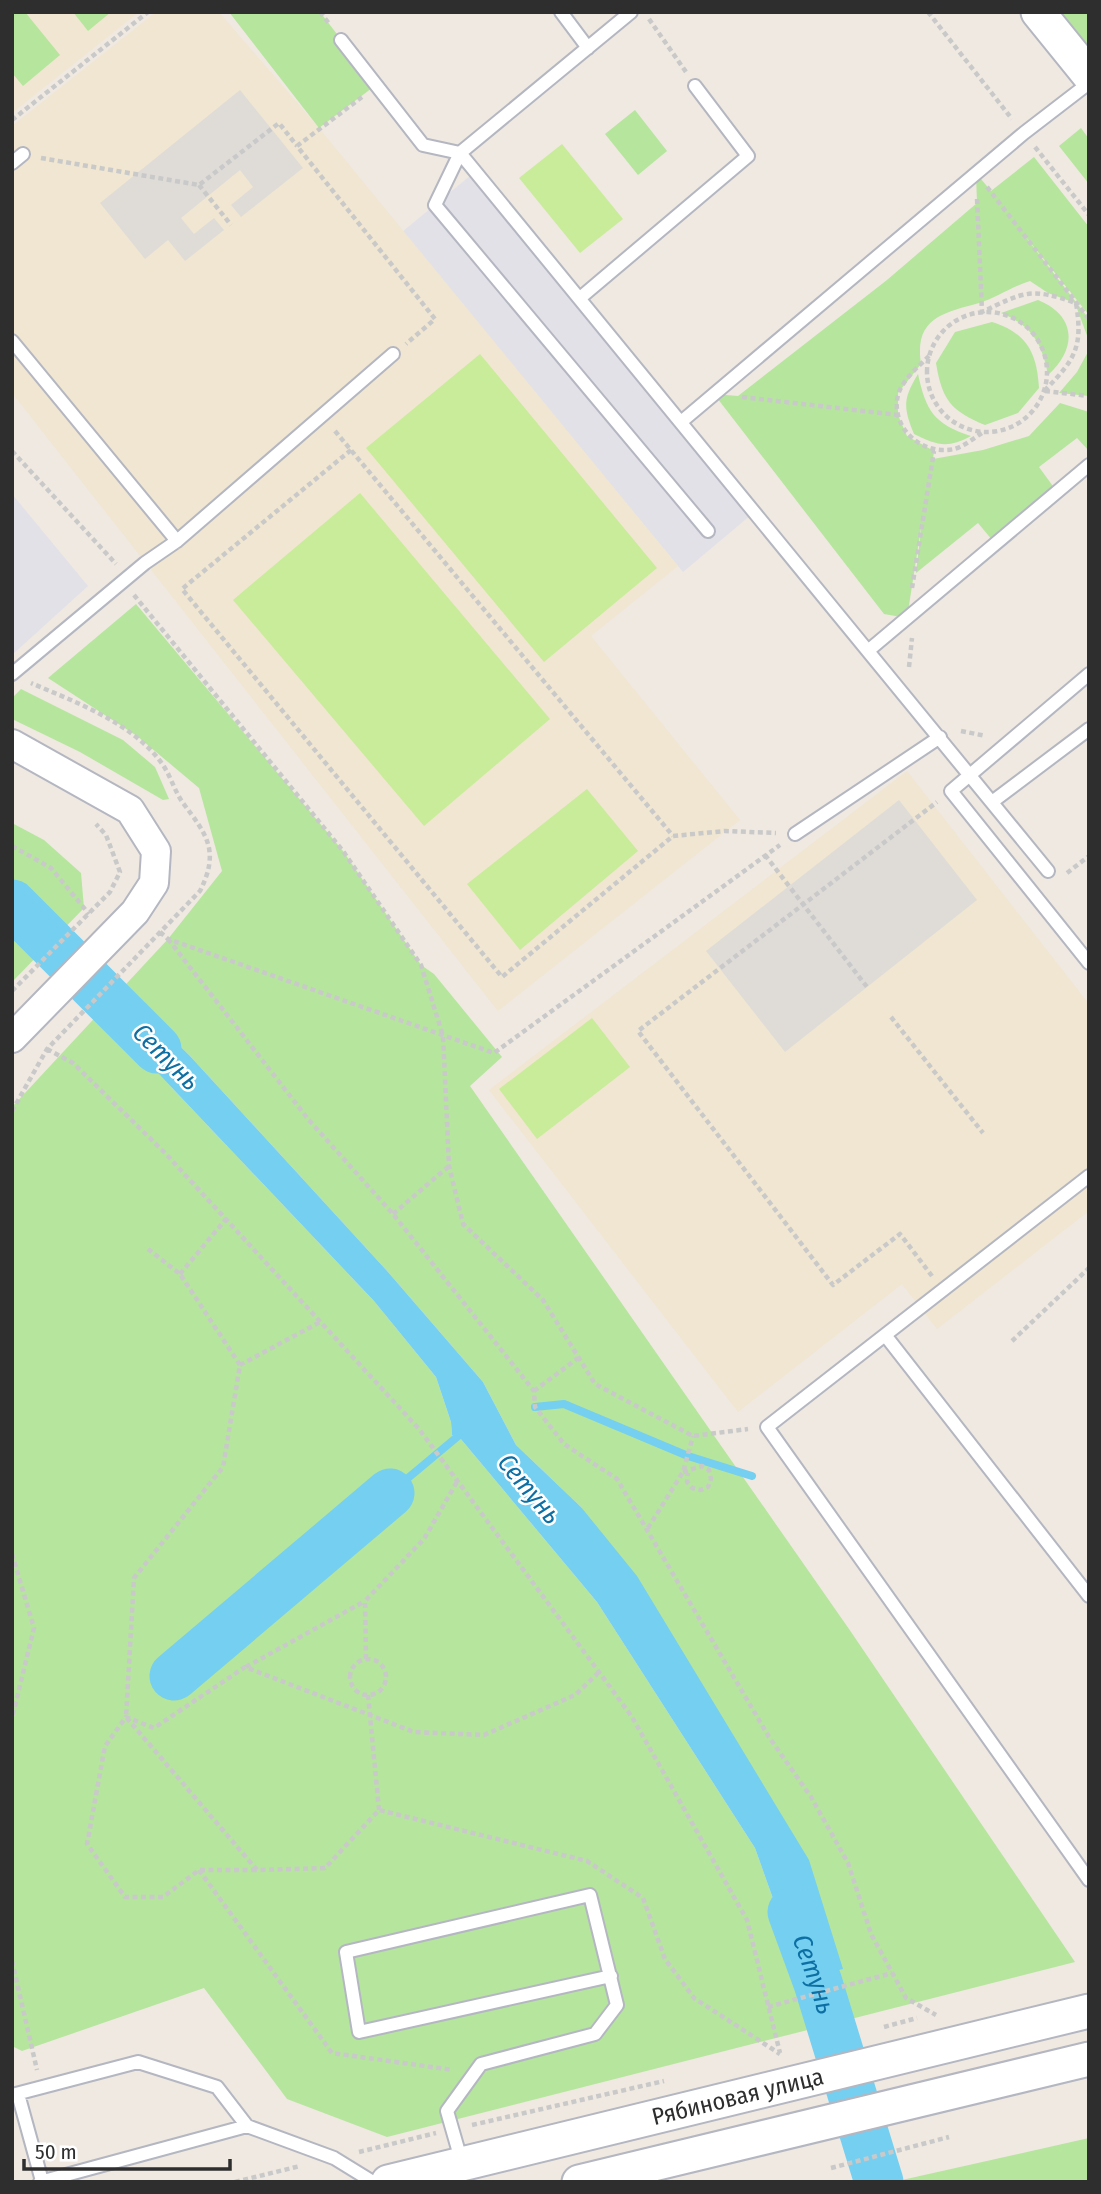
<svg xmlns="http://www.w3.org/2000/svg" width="1101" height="2194" font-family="'Fira Sans Condensed',sans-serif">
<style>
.industrial{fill:#e3e1e8}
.education{fill:#f0e6d1}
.green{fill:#b6e59e;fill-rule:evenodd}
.pitch{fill:#c9ec9a}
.plaza{fill:#dfdcd8}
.water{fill:#75cff0}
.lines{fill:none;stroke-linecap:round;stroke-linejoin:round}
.stream{stroke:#75cff0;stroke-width:8}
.river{stroke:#75cff0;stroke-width:49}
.service-casing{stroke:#b4b7c1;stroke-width:16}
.tertiary-casing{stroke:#b4b7c1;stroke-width:32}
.secondary-casing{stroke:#b4b7c1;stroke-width:37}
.path{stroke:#c9c9c9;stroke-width:4.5;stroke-dasharray:5 3.5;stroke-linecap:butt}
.service{stroke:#fff;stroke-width:12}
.tertiary{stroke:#fff;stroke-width:28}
.secondary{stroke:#fff;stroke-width:33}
.labels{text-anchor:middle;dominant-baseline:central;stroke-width:5;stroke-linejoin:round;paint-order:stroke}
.street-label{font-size:24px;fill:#2e2e2e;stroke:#fff}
.water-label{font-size:26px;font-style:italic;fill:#0d6fa3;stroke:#fff}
</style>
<rect width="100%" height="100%" fill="#efe9e1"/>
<path class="industrial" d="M 471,175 L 751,515 L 683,572 L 402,232 Z
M 12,494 L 88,586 L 12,655 Z"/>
<path class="education" d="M 12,12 L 139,12 L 12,113 Z
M 156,12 L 219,12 L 319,128 L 678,566 L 591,636 L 740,820 L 498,1011 L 12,393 L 12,126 Z
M 907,771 L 1089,1004 L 1089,1211 L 937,1329 L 902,1284 L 738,1412 L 489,1090 Z"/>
<path class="green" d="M 12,12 L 25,12 L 60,55 L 23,86 L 12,73 Z
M 73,12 L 111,12 L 88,31 Z
M 229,12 L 320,12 L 376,85 L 319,128 Z
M 1060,12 L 1089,12 L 1089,48 Z
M 635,110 L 667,151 L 638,175 L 605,134 Z
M 1081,128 L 1089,139 L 1089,184 L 1059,146 Z
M 1034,157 L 1089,227 L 1089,315 L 1021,231 L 1089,319 L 1089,341 L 1075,303 L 1048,293 L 1030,281 C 1011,287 996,298 979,303 C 943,313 914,318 921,364 L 898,393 L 898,415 L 907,436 L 934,451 L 933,459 L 983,450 L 1029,436 L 1060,403 L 1089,412 L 1089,451 L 1077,438 L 1039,467 L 1055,489 L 993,541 L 978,523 L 916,573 L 922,522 L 907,618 L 884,614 L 714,394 L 738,396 L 887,280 L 977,203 L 976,173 L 991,191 Z
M 1038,300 C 1077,316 1077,349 1048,375 C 1042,343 1032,326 1001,313 Z
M 992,322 C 1027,333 1037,353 1039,388 L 1018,413 L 985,425 C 951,411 942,400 936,363 L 955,332 Z
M 1089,350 L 1089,396 L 1059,393 L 1077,372 Z
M 918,374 C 926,411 934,424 971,436 C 947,449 937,445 914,434 C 903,407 903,399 918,374 Z
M 136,604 L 343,851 L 421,965 L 434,974 L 502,1057 L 470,1086 L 849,1629 L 1075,1962 L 387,2137 L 287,2099 L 204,1988 L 22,2051 L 12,2046 L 12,1107 L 168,939 L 222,871 L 199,788 L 137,736 L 48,678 ZM 121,990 L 190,1056 L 388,1272 L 483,1382 L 516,1445 L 581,1507 L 842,1969 L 802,1980 L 755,1848 L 597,1602 L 460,1438 L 452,1435 L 451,1422 L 436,1377 L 374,1301 L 139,1053 L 96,1018 Z
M 21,689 L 123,740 L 155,767 L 169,799 L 163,800 L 80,752 L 12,719 L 12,698 Z
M 12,823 L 44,840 L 81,873 L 84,908 L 12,982 Z
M 1089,2138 L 1089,2182 L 893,2182 Z"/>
<path class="pitch" d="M 562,144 L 623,219 L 580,253 L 519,178 Z
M 480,354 L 657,568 L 544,662 L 366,448 Z
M 360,493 L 550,719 L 424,826 L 233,600 Z
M 587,789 L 638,851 L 520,950 L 467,884 Z
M 592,1018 L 630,1067 L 537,1139 L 499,1089 Z"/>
<path class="plaza" d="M 240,90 L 303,168 L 241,217 L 231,205 L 253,187 L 240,170 L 181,218 L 194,234 L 214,218 L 224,230 L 185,261 L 168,240 L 145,259 L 100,203 Z
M 899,800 L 977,900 L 785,1052 L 706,951 Z"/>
<path class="water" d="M 122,990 L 190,1056 L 388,1272 L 483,1382 L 516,1445 L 581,1507 L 637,1576 L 809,1860 L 843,1969 L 802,1980 L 755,1848 L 597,1602 L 460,1438 L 452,1435 L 451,1422 L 436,1377 L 374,1301 L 139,1053 L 96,1018 Z"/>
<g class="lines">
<path class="stream" d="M 535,1407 L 564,1404 L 688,1456 L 752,1476
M 390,1493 L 463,1432"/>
<g class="river">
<path d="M 12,904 L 157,1049"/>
<path d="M 174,1676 L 390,1493"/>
<path id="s1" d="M 792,1912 L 818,1983 L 879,2182"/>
</g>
<g class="service-casing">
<path id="service" d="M 561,12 L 588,48
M 631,12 L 460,153 L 435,205 L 708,531
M 341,40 L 423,145 L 460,153 L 1048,871
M 12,163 L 23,154
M 580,298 L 748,156 L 695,86
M 12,341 L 177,541
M 681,422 L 1024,133 L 1089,83
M 869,650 L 1089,465
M 12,674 L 145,563 L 177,541 L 393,354
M 1089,674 L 951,791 L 1089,963
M 992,802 L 1089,729
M 795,834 L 940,737
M 1089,1176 L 767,1427 L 1089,1880
M 885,1335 L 1089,1596
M 18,2094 L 42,2181
M 12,2095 L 138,2062 L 217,2087 L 247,2126
M 462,2163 L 447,2111 L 481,2064 L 595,2034 L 617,2005 L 590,1895 L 346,1952 L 359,2032 L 611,1976
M 40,2182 L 247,2126 L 334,2158 L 373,2182"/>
</g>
<g class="tertiary-casing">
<path id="tertiary" d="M 12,744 L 130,810 L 156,851 L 154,883 L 135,912 L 12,1038"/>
</g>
<g class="secondary-casing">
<g id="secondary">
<path d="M 1038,12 L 1089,75"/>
<path id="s2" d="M 388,2182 L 1089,2011"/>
<path d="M 579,2182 L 1089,2059"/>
</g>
</g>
<path class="path" d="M 320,12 L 330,25
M 928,12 L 1012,119
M 649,19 L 686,72
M 362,97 L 297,146 L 435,319 L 406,344
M 12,120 L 148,12
M 1035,147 L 1089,215
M 41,158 L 199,185 L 279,123 L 297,146
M 199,185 L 231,225
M 987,187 L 1089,319
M 977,199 L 982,312 C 1024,292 1030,287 1076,303 C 1083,346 1076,359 1045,390
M927 372a60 60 0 1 1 120 0a60 60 0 1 1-120 0Z
M 929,356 C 919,366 902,380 898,395 C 890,428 922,456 954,449 C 963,447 974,438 982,433
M 1045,391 L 1089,396
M 742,397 L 898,415
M 335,431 L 673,836
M 351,450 L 182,589 L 502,977 L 673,836 L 725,831 L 776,833
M 12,451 L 116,564
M 912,588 L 934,451
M 134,595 L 343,851 L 421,965 L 443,1036 L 449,1166 L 463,1224 L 543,1300 L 595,1384 L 693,1436 L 748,1429
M 909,667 L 912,638
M 961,731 L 986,736
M 12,846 L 51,868 L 89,914
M 765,855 L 867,987
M 1067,873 L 1089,856
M 160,932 L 168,939 L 494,1053 L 780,845
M 168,939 L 308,1119 L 393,1214 L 534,1391 L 535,1407 L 564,1444 L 617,1479 L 769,1737 L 811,1797 L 848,1863 L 871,1934 L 906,1998 L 936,2015
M 12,991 L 110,892 L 120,872 L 106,835 L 96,824
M 891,1017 L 983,1133
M 47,1049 L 73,1063 L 165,1153 L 419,1429 L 599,1672 L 632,1717 L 747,1920 L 780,2053
M 12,1111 L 47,1049 L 200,891 C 220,851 207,835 183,803 C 175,792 171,777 163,765 C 134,723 75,702 31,683
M 393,1214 L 449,1166
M 148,1249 L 180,1274 L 240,1365 L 223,1467 L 134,1578 L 126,1717 L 257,1870 L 325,1868 L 379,1810 L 587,1861 L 643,1898 L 665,1959 L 694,1998 L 780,2054
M 180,1274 L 226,1219
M 932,1276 L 900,1234 L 833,1285 L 638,1031 L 937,802
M 1012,1341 L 1089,1268
M 240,1365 L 320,1322
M 534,1391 L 578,1358
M 683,1472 L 702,1466 L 709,1470 L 711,1479 L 708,1487 L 701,1490 L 692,1488 L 687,1482 L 688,1473
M 648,1528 L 683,1472 L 693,1436
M 12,1554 L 34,1628 L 12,1718
M 366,1659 L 365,1601 L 424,1539 L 458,1480
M350 1677a18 18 0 1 1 36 0a18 18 0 1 1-36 0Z
M 246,1667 L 365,1601
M 368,1695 L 379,1810
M 199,1870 L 332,2053 L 453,2070
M 256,1870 L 199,1870 L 163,1897 L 125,1897 L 87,1844 L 105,1746 L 126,1717 L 154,1728 L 245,1667 L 414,1732 L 484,1735 L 575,1695 L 599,1672
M 12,1961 L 37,2070
M 768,2007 L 892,1973
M 884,2027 L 917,2018
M 472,2125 L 664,2081
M 359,2152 L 436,2133
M 831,2168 L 949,2137
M 235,2182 L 300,2166"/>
<use href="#service" class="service"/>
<use href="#tertiary" class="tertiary"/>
<use href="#secondary" class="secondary"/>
</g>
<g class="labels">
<g class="street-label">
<text stroke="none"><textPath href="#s2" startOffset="360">Рябиновая улица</textPath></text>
</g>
<g class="water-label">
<text transform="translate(166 1057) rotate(45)">Сетунь</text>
<text transform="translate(529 1489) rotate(50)">Сетунь</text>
<text stroke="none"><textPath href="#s1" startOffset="66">Сетунь</textPath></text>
</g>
</g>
<rect width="1101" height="2194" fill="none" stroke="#2e2e2e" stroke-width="28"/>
<path d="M24 2159v10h206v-10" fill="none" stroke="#2e2e2e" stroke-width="3.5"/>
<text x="35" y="2159" font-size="21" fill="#2e2e2e" stroke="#ffffff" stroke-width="5" paint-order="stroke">50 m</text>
</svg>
